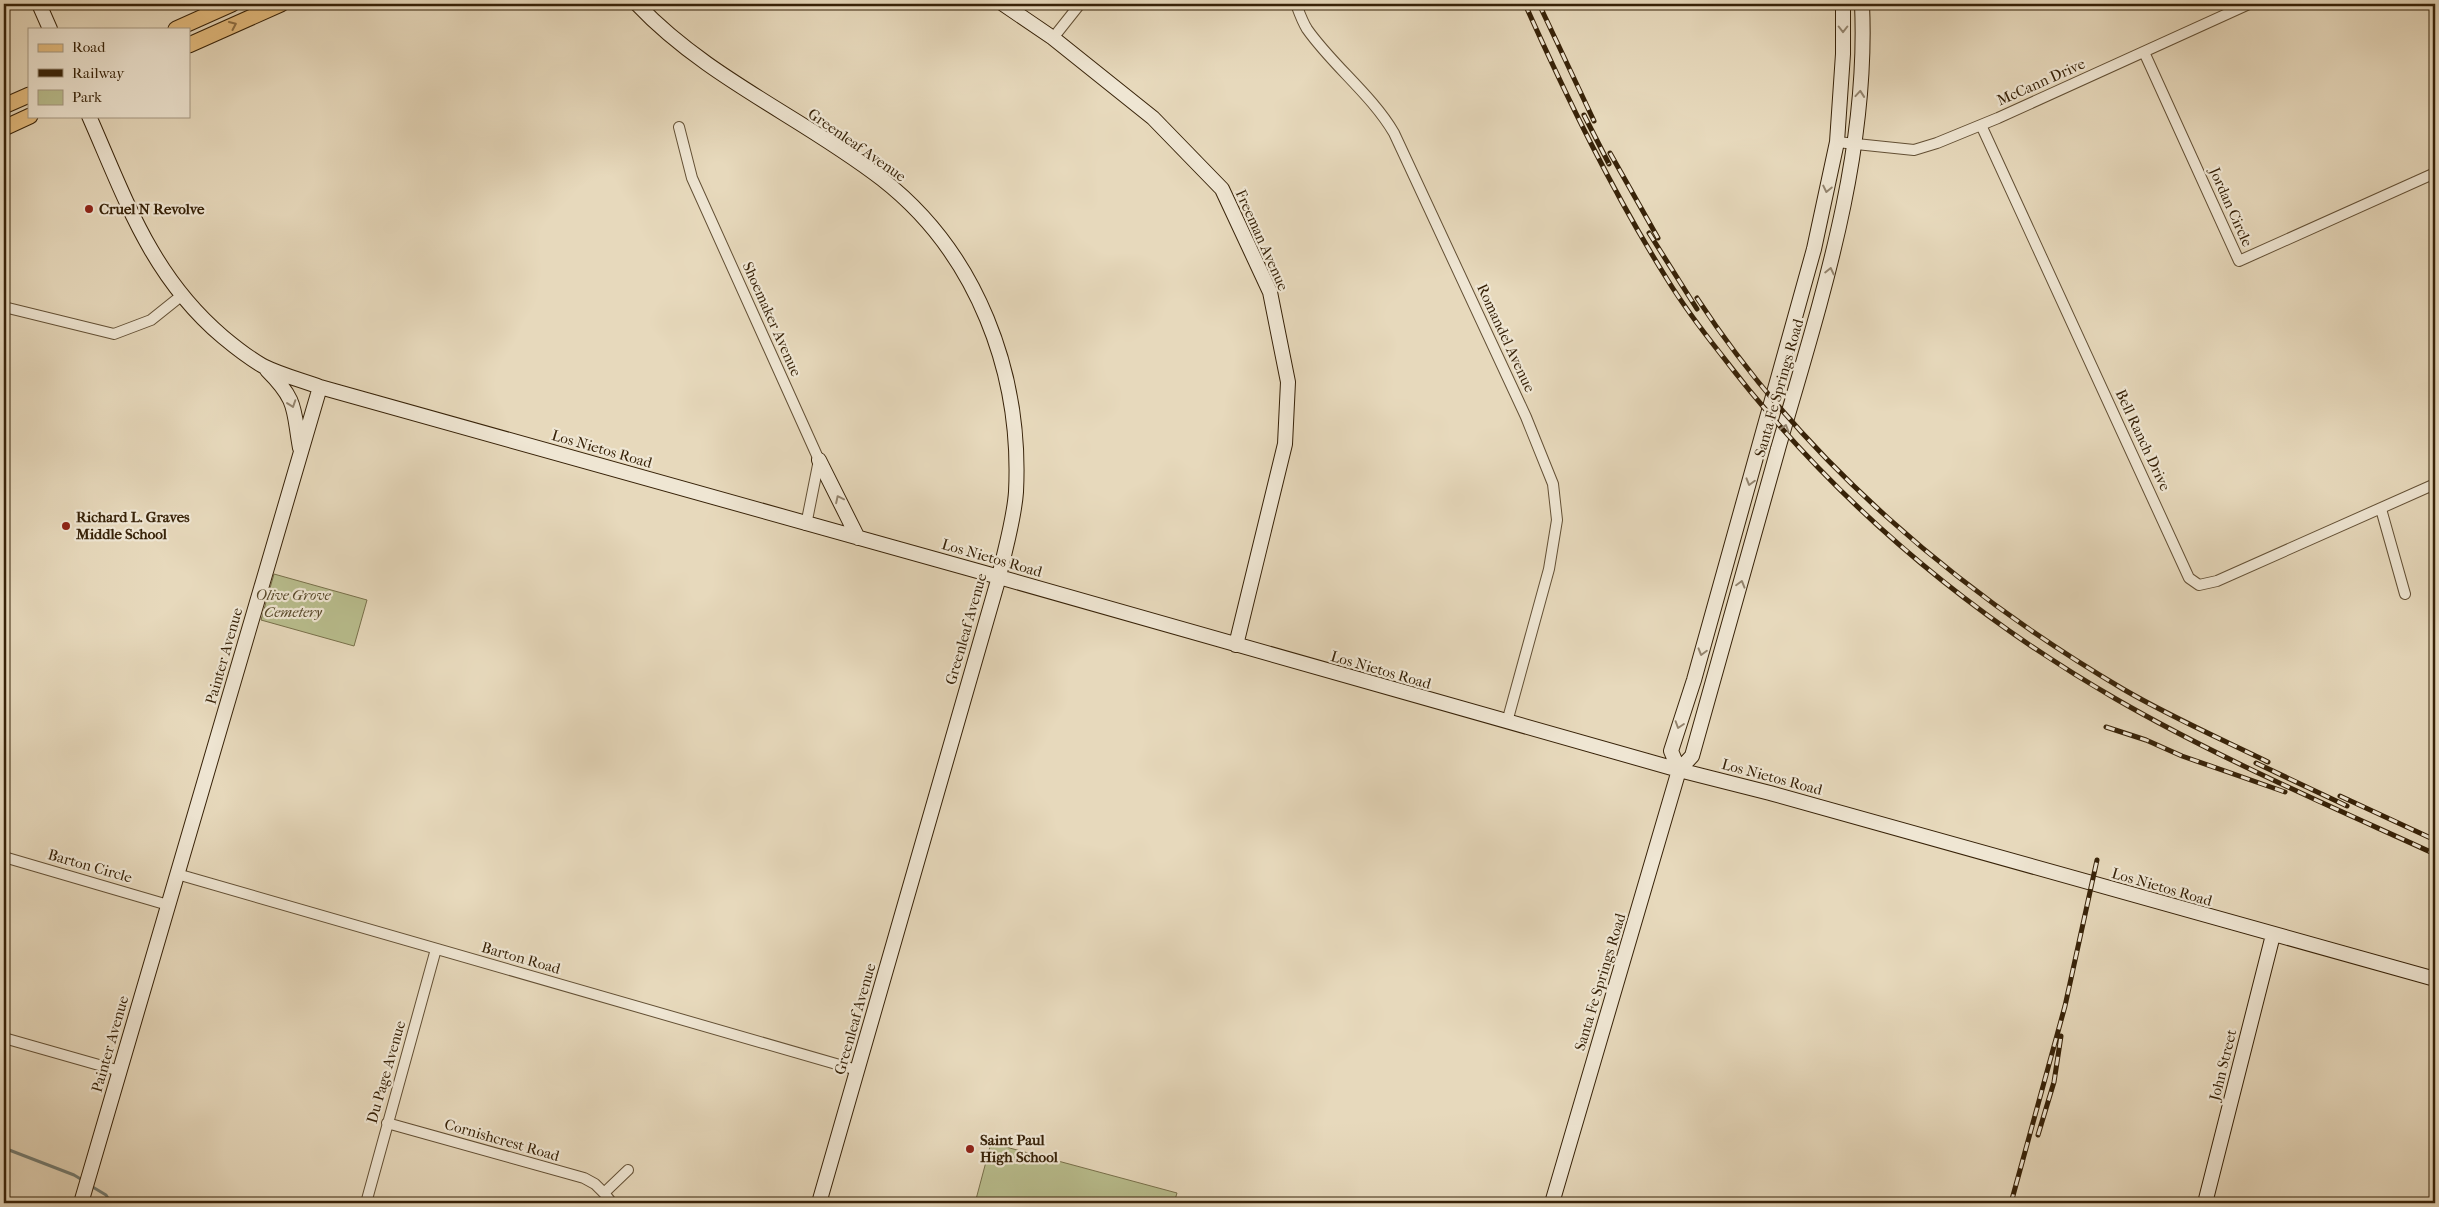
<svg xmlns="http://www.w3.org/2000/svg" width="2439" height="1207" font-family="'IM FELL French Canon',serif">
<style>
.green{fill:#b9be8e;stroke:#78704b}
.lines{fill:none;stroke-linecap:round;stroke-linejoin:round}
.stream{stroke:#727c73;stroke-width:3}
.street-casing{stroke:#635035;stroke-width:12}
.secondary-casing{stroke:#372208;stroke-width:16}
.primary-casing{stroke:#372208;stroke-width:17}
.street{stroke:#efe6d3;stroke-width:10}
.secondary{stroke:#efe6d3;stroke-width:14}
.primary{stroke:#e4bc7e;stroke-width:15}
.rail-casing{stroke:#372208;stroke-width:5}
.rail{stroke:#efe6d3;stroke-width:3;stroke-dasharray:9;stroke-linecap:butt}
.oneway{stroke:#8e6f43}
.oneway2{stroke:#93846e}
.poi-dot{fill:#8f2418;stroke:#efe6d3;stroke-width:2}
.labels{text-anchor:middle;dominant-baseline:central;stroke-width:4.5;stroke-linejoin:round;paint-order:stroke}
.street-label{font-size:15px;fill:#372208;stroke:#efe6d3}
.poi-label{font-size:15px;font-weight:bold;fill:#372208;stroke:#efe6d3;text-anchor:start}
.park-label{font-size:15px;font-style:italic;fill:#58492a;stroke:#efe6d3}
</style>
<rect width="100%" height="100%" fill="#e7d9bc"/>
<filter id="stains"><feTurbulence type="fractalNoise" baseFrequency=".004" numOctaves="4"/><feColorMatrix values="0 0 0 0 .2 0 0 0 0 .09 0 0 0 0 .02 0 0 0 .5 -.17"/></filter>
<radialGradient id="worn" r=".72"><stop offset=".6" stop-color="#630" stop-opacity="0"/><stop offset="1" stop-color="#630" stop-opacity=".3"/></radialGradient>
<path class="green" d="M 274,574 L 367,600 L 354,646 L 261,620 Z
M 991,1143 L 1177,1193 L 1174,1203 L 975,1203 Z"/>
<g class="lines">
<path class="stream" d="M 4,1148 L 74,1175 L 84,1181
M 91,1186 L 106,1195 L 111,1203"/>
<g class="street-casing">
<path id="street" d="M 1296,4 C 1299,12 1302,21 1307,29 C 1333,66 1371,94 1394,133 L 1526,417 L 1553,484 L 1557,520 L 1549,569 L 1507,722
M 1053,38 L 1080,4
M 2144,52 L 2239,261 L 2435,173
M 1981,125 L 2189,578 L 2199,585 L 2217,581 L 2435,484
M 679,127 L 692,178 L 819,460 L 806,525
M 1837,142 L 1914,150 L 1937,143 L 1998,118 L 2249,4
M 4,307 L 114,334 L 151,320 L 181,296
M 2381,509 L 2405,594
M 4,857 L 168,905
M 177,874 L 857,1070
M 4,1038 L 120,1071
M 387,1123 L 584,1178 L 595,1184 L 604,1193 L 628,1170
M 604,1193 L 612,1203
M 366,1203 L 436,949"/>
</g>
<g class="secondary-casing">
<path id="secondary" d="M 39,4 L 50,29
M 637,4 C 707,78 802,117 882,179 C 977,253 1022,373 1016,492 C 1014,520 1005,549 999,577 L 819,1203
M 1003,4 L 1053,38 L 1153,118 L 1222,189 L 1270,292 L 1288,382 L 1285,444 L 1236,645
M 89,116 C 126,200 151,276 223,337 C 235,347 249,358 263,366 C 281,375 301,380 320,387 L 999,577 L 1679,770 L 1770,793 L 2435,979
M 267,370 C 298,401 293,409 300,448
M 819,460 L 858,538
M 1679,770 L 1671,751 L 1694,680 L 1814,249 L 1837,142 L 1843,54 L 1843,4
M 81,1203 L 320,387
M 1552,1203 L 1679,770 L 1692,756 C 1720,653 1749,551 1778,449 C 1820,303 1869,157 1862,4
M 2205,1203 L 2273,935"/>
</g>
<g class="primary-casing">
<path id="primary" d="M 176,29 L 232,4
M 189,45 L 281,4
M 4,106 L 29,95
M 4,128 L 30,116"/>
</g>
<use href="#street" class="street"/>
<use href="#secondary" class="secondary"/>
<use href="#primary" class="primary"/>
<g class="rail-casing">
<path id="rail" d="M 1525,4 C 1567,98 1612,191 1667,279 C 1683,305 1701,329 1720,353 C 1827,494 1962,610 2116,699 C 2218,758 2328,805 2435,854
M 1539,4 L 1594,121
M 1584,115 L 1609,164
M 1610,153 L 1658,238
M 1649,233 L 1697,309
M 1697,298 C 1803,460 1957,591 2123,689 C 2169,716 2219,738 2268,762
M 2106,727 L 2146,740 L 2182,756 L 2285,792
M 2256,763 L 2347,806
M 2340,796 L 2435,840
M 2038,1135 L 2054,1082 L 2061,1036
M 2011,1203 L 2065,1006 L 2097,860"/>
</g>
<use href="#rail" class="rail"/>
</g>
<defs><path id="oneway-chevron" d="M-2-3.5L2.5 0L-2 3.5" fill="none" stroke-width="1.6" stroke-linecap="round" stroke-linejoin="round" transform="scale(1.25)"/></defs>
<use class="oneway" href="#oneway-chevron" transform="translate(233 25) rotate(-24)"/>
<g class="oneway2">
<use href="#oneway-chevron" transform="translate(1843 29) rotate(90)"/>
<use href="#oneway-chevron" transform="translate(1860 94) rotate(-85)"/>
<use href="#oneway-chevron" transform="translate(1827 189) rotate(102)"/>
<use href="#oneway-chevron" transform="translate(1830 271) rotate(-77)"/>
<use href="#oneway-chevron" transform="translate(292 404) rotate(71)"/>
<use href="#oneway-chevron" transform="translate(1785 428) rotate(-73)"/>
<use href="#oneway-chevron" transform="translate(1750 482) rotate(106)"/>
<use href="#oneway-chevron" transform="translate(839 499) rotate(-116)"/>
<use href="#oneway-chevron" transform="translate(1741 584) rotate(-74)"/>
<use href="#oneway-chevron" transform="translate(1702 652) rotate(106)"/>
<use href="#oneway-chevron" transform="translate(1679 725) rotate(108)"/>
</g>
<g class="poi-dot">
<circle cx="89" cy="209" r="5"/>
<circle cx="66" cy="526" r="5"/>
<circle cx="970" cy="1149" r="5"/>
</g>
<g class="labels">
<g class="street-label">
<text transform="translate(2041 82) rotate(-24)">McCann Drive</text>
<text transform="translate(857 145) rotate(35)">Greenleaf Avenue</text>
<text transform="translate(2231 207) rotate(66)">Jordan Circle</text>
<text transform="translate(1262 240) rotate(66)">Freeman Avenue</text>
<text transform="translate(772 319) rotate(66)">Shoemaker Avenue</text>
<text transform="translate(1506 338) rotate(65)">Romandel Avenue</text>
<text transform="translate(1779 388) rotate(-74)">Santa Fe Springs Road</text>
<text transform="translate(2143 440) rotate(65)">Bell Ranch Drive</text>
<text transform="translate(602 449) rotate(16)">Los Nietos Road</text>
<text transform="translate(992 558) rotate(16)">Los Nietos Road</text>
<text transform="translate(966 629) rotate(-74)">Greenleaf Avenue</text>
<text transform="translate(224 656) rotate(-74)">Painter Avenue</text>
<text transform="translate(1381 670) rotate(16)">Los Nietos Road</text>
<text transform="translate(1772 777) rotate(15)">Los Nietos Road</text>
<text transform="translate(90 866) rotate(16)">Barton Circle</text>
<text transform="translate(2162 887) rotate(16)">Los Nietos Road</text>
<text transform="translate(521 958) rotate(16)">Barton Road</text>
<text transform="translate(1600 982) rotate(-73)">Santa Fe Springs Road</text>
<text transform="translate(855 1019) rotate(-74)">Greenleaf Avenue</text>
<text transform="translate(110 1044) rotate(-74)">Painter Avenue</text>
<text transform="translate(2223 1065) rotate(-76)">John Street</text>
<text transform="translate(386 1072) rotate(-74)">Du Page Avenue</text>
<text transform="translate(502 1140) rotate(16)">Cornishcrest Road</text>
</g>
<g class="poi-label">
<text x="99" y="209">Cruel N Revolve</text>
<text x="76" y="517">Richard L. Graves<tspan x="76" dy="17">Middle School</tspan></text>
<text x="980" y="1140">Saint Paul<tspan x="980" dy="17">High School</tspan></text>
</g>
<g class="park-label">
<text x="293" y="595">Olive Grove<tspan x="293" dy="17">Cemetery</tspan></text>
</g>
</g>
<rect width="2439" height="1207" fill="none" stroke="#e7d9bc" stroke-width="20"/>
<rect x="5" y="5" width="2429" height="1197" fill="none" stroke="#372208" stroke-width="2.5"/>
<rect x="10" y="10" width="2419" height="1187" fill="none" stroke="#372208"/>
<rect x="28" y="28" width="162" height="90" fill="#efe6d3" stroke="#a59882"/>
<rect x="38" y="44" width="25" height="8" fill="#e4bc7e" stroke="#a59882"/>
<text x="72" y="52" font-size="15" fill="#372208">Road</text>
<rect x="38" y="69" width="25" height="8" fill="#372208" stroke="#a59882"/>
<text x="72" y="78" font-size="15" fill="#372208">Railway</text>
<rect x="38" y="90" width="25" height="15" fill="#b9be8e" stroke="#a59882"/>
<text x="72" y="102" font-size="15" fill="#372208">Park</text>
<rect width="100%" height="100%" filter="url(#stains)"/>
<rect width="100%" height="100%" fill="url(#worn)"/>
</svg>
